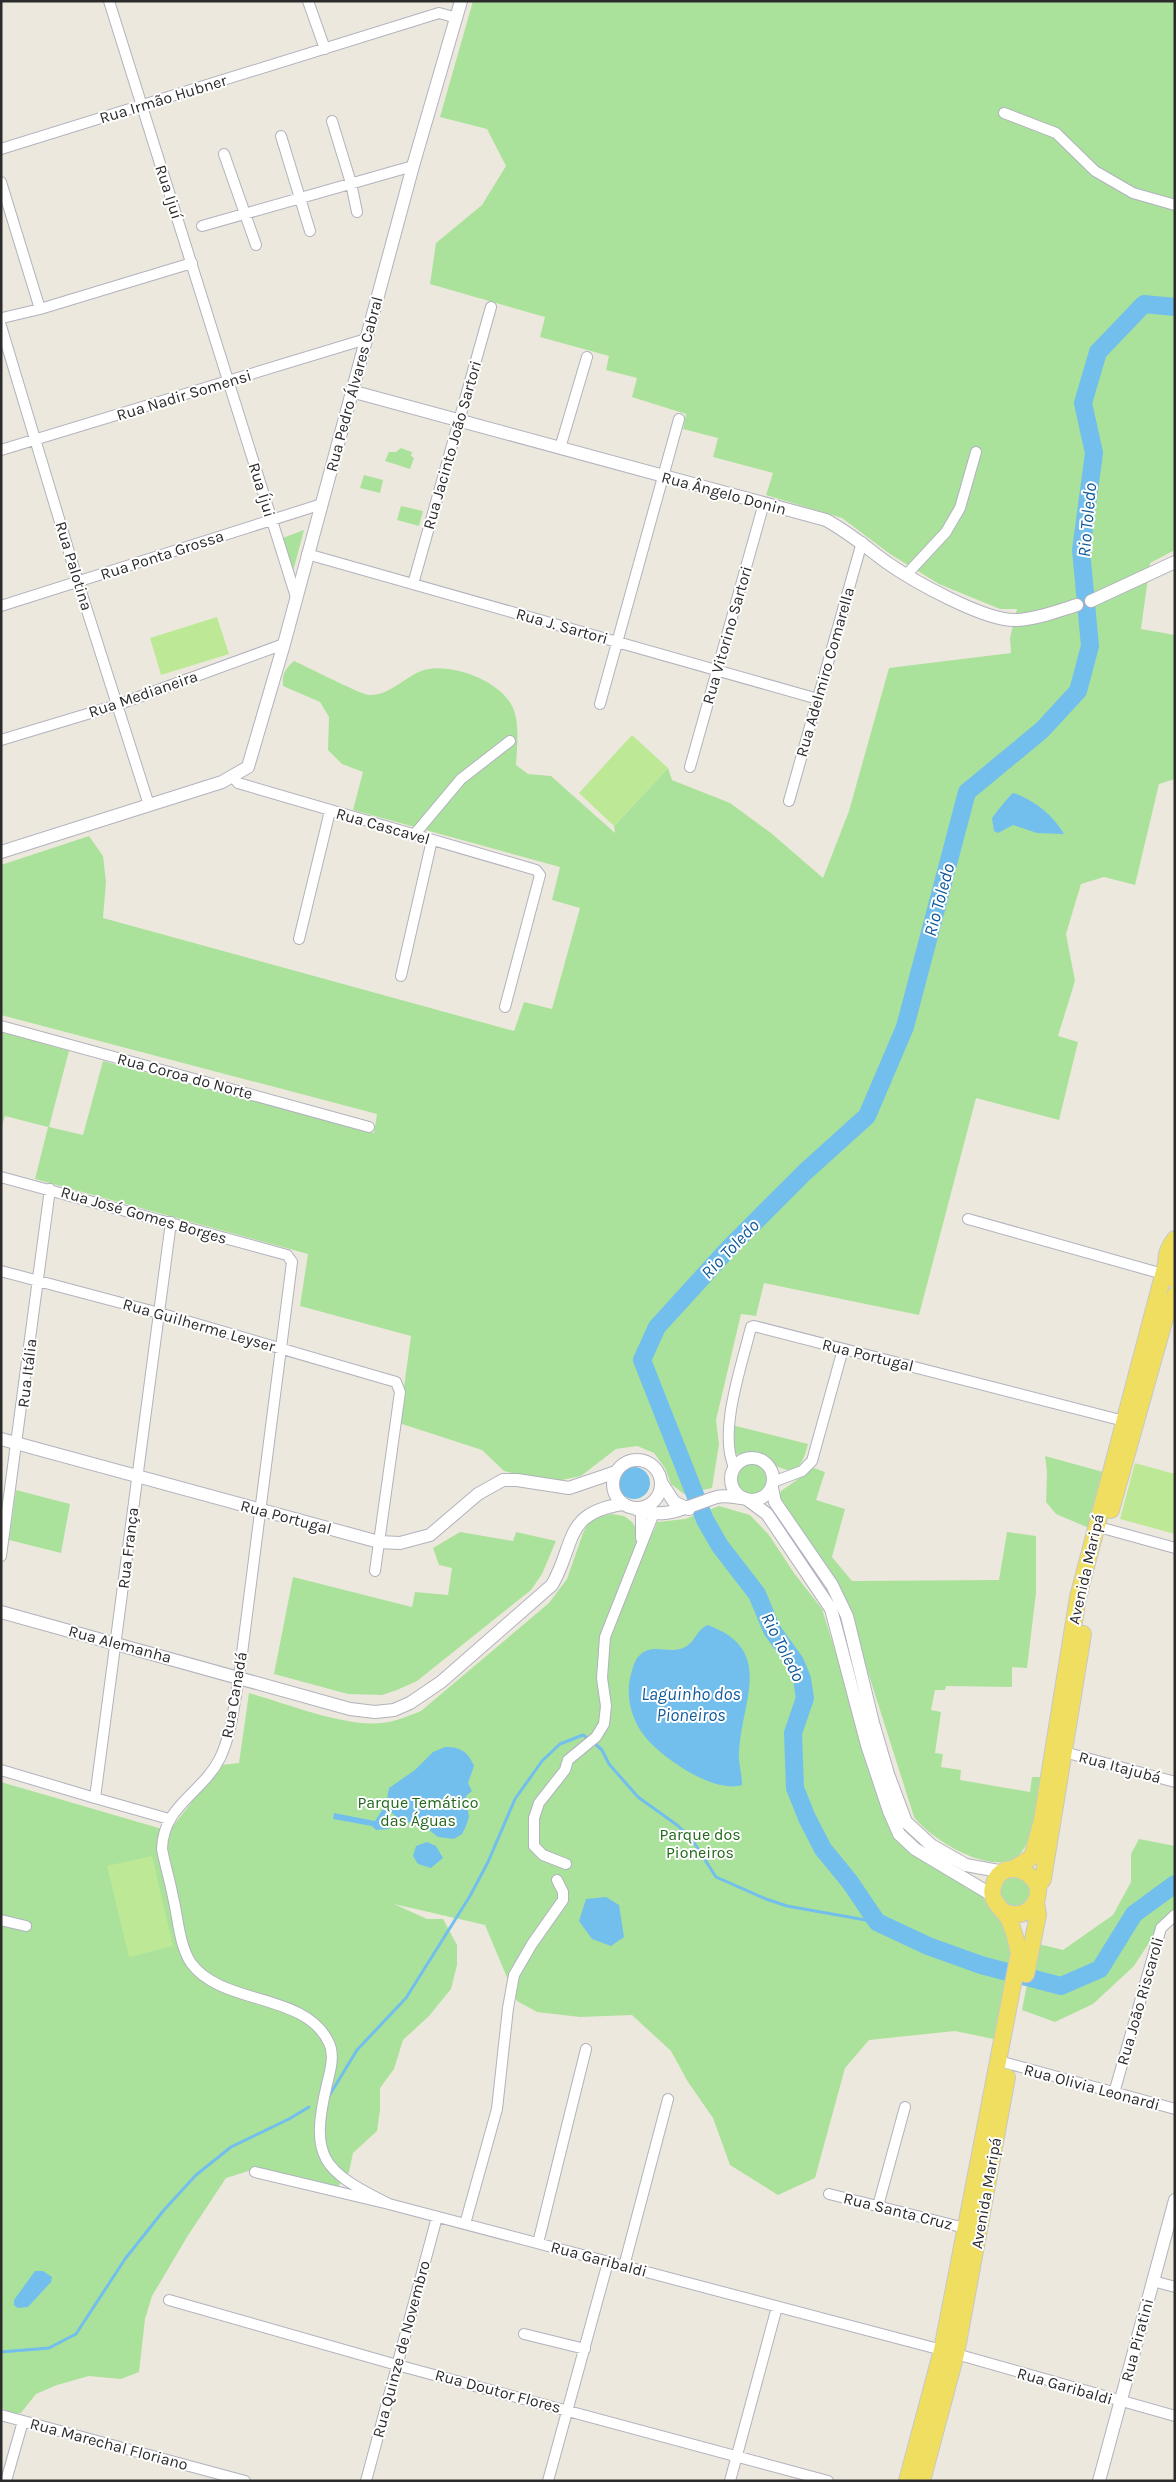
<svg xmlns="http://www.w3.org/2000/svg" width="1176" height="2482" font-family="Karla,sans-serif">
<style>
.green{fill:#abe29b}
.pitch{fill:#bde997}
.water{fill:#72beed}
.lines{fill:none;stroke-linecap:round;stroke-linejoin:round}
.stream{stroke:#72beed;stroke-width:3}
.river{stroke:#72beed;stroke-width:18}
.minor-casing{stroke:#b1b2be;stroke-width:12}
.tertiary-casing{stroke:#b1b2be;stroke-width:14}
.primary-casing{stroke:#c8c8c8;stroke-width:18}
.minor{stroke:#fff;stroke-width:10}
.tertiary{stroke:#fff;stroke-width:12}
.primary{stroke:#efde60;stroke-width:16}
.labels{text-anchor:middle;dominant-baseline:central;stroke-width:4;stroke-linejoin:round;paint-order:stroke}
.street-label{font-size:16px;fill:#2b2b2b;stroke:#fff}
.park-label{font-size:16px;fill:#22681b;stroke:#fff}
.water-label{font-size:18px;font-style:italic;fill:#0f5a9b;stroke:#fff}
</style>
<rect width="100%" height="100%" fill="#ede8dd"/>
<path class="green" d="M 473,1 L 1175,1 L 1175,550 L 1150,563 L 1141,629 L 1175,635 L 1175,779 L 1159,784 L 1135,885 L 1104,877 L 1081,884 L 1066,934 L 1075,981 L 1058,1036 L 1078,1042 L 1059,1120 L 976,1098 L 919,1315 L 764,1283 L 756,1316 L 741,1314 L 716,1420 L 719,1444 L 712,1488 L 684,1494 L 671,1484 L 665,1468 L 654,1453 L 637,1446 L 616,1449 L 581,1476 L 557,1481 L 535,1479 L 504,1471 L 482,1450 L 399,1423 L 411,1336 L 300,1306 L 308,1254 L 35,1179 L 48,1127 L 5,1116 L 1,1129 L 1,1031 L 69,1051 L 49,1127 L 83,1135 L 103,1061 L 374,1133 L 377,1114 L 1,1015 L 1,865 L 89,836 L 103,856 L 106,882 L 103,918 L 514,1031 L 524,1002 L 552,1009 L 580,908 L 552,900 L 560,867 L 353,810 L 363,772 L 342,764 L 328,750 L 329,717 L 320,702 L 283,686 C 282,674 285,669 294,661 C 306,666 363,696 370,695 C 391,695 405,676 424,670 C 451,662 502,681 513,708 C 520,725 517,747 516,765 L 528,774 L 551,776 L 615,833 L 614,826 L 668,768 L 672,780 L 730,803 L 771,833 L 823,878 L 849,811 L 889,668 L 1011,653 L 1010,638 L 1017,609 L 1000,609 L 939,584 L 890,554 L 842,518 L 766,495 L 773,473 L 713,457 L 718,438 L 683,429 L 686,414 L 632,397 L 637,378 L 606,370 L 609,356 L 540,337 L 545,317 L 430,284 L 436,243 L 482,205 L 506,166 L 487,129 L 440,117 Z
M 401,448 L 412,452 L 411,456 L 414,458 L 410,469 L 385,461 L 389,452 L 396,452 Z
M 364,475 L 383,480 L 380,493 L 360,488 Z
M 401,506 L 423,511 L 419,526 L 397,520 Z
M 304,530 L 292,575 L 280,539 Z
M 732,1425 L 808,1444 C 794,1504 764,1439 734,1456 Z
M 1045,1456 L 1103,1472 L 1089,1528 L 1056,1514 L 1046,1502 L 1047,1472 Z
M732 1479a17 17 0 1 1 34 0a17 17 0 1 1-34 0Z
M 814,1468 L 825,1472 L 816,1500 L 845,1509 L 832,1557 L 852,1581 L 999,1580 L 1007,1532 L 1036,1536 L 1036,1593 L 1027,1668 L 1012,1667 L 1012,1687 L 946,1686 L 945,1690 L 935,1690 L 931,1710 L 941,1712 L 935,1753 L 943,1754 L 941,1767 L 961,1770 L 960,1780 L 1030,1792 L 1032,1777 L 1040,1777 C 1036,1798 1035,1838 1020,1854 C 996,1880 930,1839 914,1817 L 846,1603 L 782,1505 L 780,1495 L 781,1491 Z
M 16,1490 L 70,1504 L 61,1553 L 9,1540 Z
M 719,1506 L 750,1515 L 769,1535 L 794,1573 L 822,1609 L 892,1832 L 980,1894 L 998,1916 L 1019,1953 L 1003,2041 L 955,2031 L 869,2040 L 845,2068 L 815,2178 L 778,2195 L 730,2165 L 713,2118 L 688,2082 L 671,2051 L 632,2015 L 580,2017 L 537,2012 L 517,2001 L 485,1925 L 394,1904 L 427,1919 L 443,1919 L 457,1945 L 457,1965 L 451,1989 L 429,2016 L 403,2040 L 394,2069 L 380,2088 L 380,2110 L 377,2131 L 353,2153 L 349,2172 L 336,2189 L 255,2169 L 226,2178 L 187,2237 L 152,2296 L 145,2319 L 139,2372 L 121,2379 L 89,2376 L 57,2385 L 36,2394 L 21,2413 L 9,2414 L 1,2407 L 1,1782 L 169,1831 L 221,1765 L 239,1763 L 249,1693 C 285,1703 345,1727 381,1723 C 395,1722 408,1716 421,1711 L 549,1603 L 567,1579 L 583,1533 L 588,1524 L 594,1518 L 612,1514 L 624,1516 L 632,1522 L 638,1531 L 654,1531 L 657,1522 L 685,1519 Z
M 460,1532 L 513,1541 L 516,1532 L 556,1541 L 542,1574 L 531,1590 L 417,1681 L 397,1690 L 382,1695 L 348,1694 L 274,1674 L 293,1577 L 412,1607 L 415,1592 L 448,1595 L 452,1568 L 439,1565 L 433,1548 Z
M 1139,1839 L 1175,1846 L 1175,1912 L 1160,1926 L 1134,1966 L 1093,2004 L 1055,2022 L 1022,2010 L 1035,1943 L 1063,1950 L 1113,1915 L 1131,1882 L 1131,1854 Z
M 1020,1876 L 1030,1888 L 1029,1899 L 1021,1907 L 1004,1907 L 997,1887 L 1003,1878 Z"/>
<path class="pitch" d="M 217,617 L 229,654 L 161,675 L 150,638 Z
M 632,735 L 668,768 L 614,826 L 579,793 Z
M 1135,1463 L 1175,1474 L 1175,1534 L 1120,1519 Z
M 152,1856 L 173,1946 L 129,1957 L 107,1866 Z"/>
<path class="water" d="M 1013,793 C 1033,799 1054,816 1064,834 L 1037,833 L 1013,825 L 998,833 L 994,831 L 992,818 C 996,813 1008,797 1013,793 Z
M618 1483a16 16 0 1 1 32 0a16 16 0 1 1-32 0Z
M 708,1625 C 775,1650 742,1700 739,1751 C 738,1762 742,1773 742,1785 C 715,1794 664,1759 647,1739 C 631,1721 624,1694 632,1671 C 633,1666 636,1658 640,1655 C 653,1642 672,1656 687,1646 C 696,1640 697,1629 708,1625 Z
M 445,1747 C 460,1747 468,1751 474,1766 L 468,1783 L 472,1791 L 466,1796 L 469,1817 L 466,1826 L 462,1834 L 454,1839 L 438,1837 L 423,1825 L 402,1821 L 389,1811 L 388,1817 L 391,1825 L 389,1829 L 376,1830 L 372,1826 L 333,1819 L 334,1813 L 375,1821 L 386,1804 L 389,1788 L 415,1770 L 433,1752 Z
M 427,1842 L 436,1846 L 443,1858 L 431,1868 L 418,1864 L 413,1856 L 416,1846 Z
M 606,1897 L 619,1905 L 624,1937 L 611,1946 L 592,1939 L 579,1921 L 586,1899 Z
M 35,2271 L 43,2271 L 52,2277 L 51,2282 L 28,2307 L 18,2308 L 14,2305 L 14,2300 Z"/>
<g class="lines">
<path class="stream" d="M 594,1743 L 602,1750 L 609,1764 L 638,1797 L 677,1825 L 691,1838 L 716,1877 L 766,1899 L 787,1906 L 877,1922
M 329,2096 L 357,2050 L 406,1998 L 470,1896 L 488,1862 L 515,1799 L 542,1761 L 560,1744 L 583,1735 L 589,1739
M 1,2352 L 49,2348 L 76,2334 L 125,2259 L 164,2210 L 196,2175 L 231,2147 L 289,2119 L 309,2107"/>
<path class="river" d="M 1175,307 L 1144,304 L 1098,352 L 1083,403 L 1094,453 L 1081,550 L 1090,646 L 1078,691 L 1042,730 L 967,792 L 905,1027 L 867,1116 L 805,1172 L 729,1248 L 657,1327 L 642,1360 L 705,1520 L 720,1546 L 757,1594 L 772,1630 L 795,1662 L 802,1679 L 805,1698 L 793,1733 L 795,1788 L 807,1818 L 823,1849 L 850,1882 L 877,1922 L 928,1946 L 981,1965 L 1061,1986 L 1100,1969 L 1134,1914 L 1175,1884"/>
<g class="minor-casing">
<path id="minor" d="M 109,1 L 296,597
M 308,1 L 325,49
M 1004,113 L 1056,133 L 1095,171 L 1133,193 L 1175,205
M 332,121 L 351,183 L 357,212
M 281,136 L 310,231
M 1,149 L 439,13 L 457,18
M 224,154 L 256,245
M 1,182 L 40,309
M 202,226 L 413,166
M 1,320 L 2,318 L 40,309 L 192,263
M 1,326 L 78,582 L 149,805
M 560,448 L 587,357
M 1,450 L 366,339
M 307,554 L 818,699
M 907,574 L 946,532 L 960,508 L 976,452
M 413,584 L 491,307
M 1,606 L 322,504
M 600,704 L 679,419
M 1,740 L 117,705 L 284,644
M 690,767 L 764,503
M 233,777 L 238,783 L 536,870 L 540,875 L 505,1007
M 789,801 L 862,542
M 414,835 L 461,779 L 510,741
M 299,939 L 330,811
M 401,976 L 432,840
M 1,1026 L 369,1127
M 1,1177 L 287,1255 L 292,1262 L 239,1677 C 234,1704 232,1733 220,1758 C 203,1793 163,1805 162,1849 C 165,1865 170,1881 173,1897 C 178,1917 179,1945 191,1963 C 222,2006 306,1992 329,2043 C 335,2055 330,2072 327,2084 C 309,2159 323,2171 389,2204
M 968,1219 L 1163,1274
M 1,1271 L 159,1313 L 396,1382 L 400,1392 L 375,1571
M 734,1467 C 718,1431 742,1365 751,1327 L 754,1326 L 1124,1421
M 773,1482 L 802,1471 L 812,1461 L 843,1349
M 1106,1529 L 1175,1548
M 641,1538 L 641,1511
M 1,1556 L 50,1189
M 1064,1752 L 1175,1782
M 1,1770 L 95,1798
M 169,1819 L 95,1798 L 171,1222
M 566,1864 L 543,1855 L 534,1846 L 534,1818 L 539,1803 L 565,1770 L 568,1760 L 596,1737 L 604,1724 L 606,1706 L 602,1678 L 605,1637 L 654,1513
M 1,1920 L 26,1926
M 999,2061 L 1175,2109
M 1114,2093 L 1161,1928 L 1175,1915
M 255,2172 L 389,2204 L 942,2350 L 1175,2416
M 829,2194 L 969,2229
M 878,2206 L 905,2107
M 465,2224 L 497,2109 L 508,2008 L 514,1975 L 532,1944 L 563,1900 L 563,1892 L 557,1880
M 538,2243 L 586,2049
M 624,2266 L 668,2099
M 1153,2281 L 1175,2287
M 169,2300 L 397,2365 L 828,2481
M 524,2334 L 585,2349
M 1,2415 L 245,2481
M 6,2481 L 23,2421
M 366,2481 L 437,2217
M 548,2481 L 608,2262
M 730,2481 L 777,2307"/>
</g>
<g class="tertiary-casing">
<path id="tertiary" d="M 351,391 L 826,520 C 848,532 866,547 886,562 C 913,581 986,622 1017,620 C 1037,619 1058,611 1077,605
M 1091,601 L 1175,562
M 1,852 L 222,782 L 248,767 L 284,644 L 413,166 L 461,1
M 1,1439 L 379,1542 L 400,1543 L 430,1535 L 478,1494 L 503,1480 L 517,1480 L 569,1488 L 616,1472
M731 1479a21 21 0 1 1 42 0a21 21 0 1 1-42 0Z
M613 1484a24 24 0 1 1 48 0a24 24 0 1 1-48 0Z
M 661,1482 L 674,1502 L 689,1509
M 772,1488 L 775,1502 L 832,1585 L 847,1616 L 873,1723 L 888,1774 L 906,1822 L 931,1845 L 966,1865 L 1004,1872
M 748,1500 L 767,1514 L 831,1609 L 867,1745 L 889,1811 L 899,1834 L 915,1849 L 992,1895
M 636,1509 C 666,1521 690,1505 717,1497 C 725,1495 733,1497 741,1498
M 1,1612 L 350,1709 L 375,1712 L 394,1710 L 410,1703 L 441,1682 L 552,1585 C 576,1543 563,1513 623,1504
M 1099,2481 L 1175,2200"/>
</g>
<g class="primary-casing">
<path id="primary" d="M 1175,1239 C 1164,1253 1163,1266 1175,1280
M 1111,1510 L 1165,1318 L 1175,1295
M 1013,1869 L 1032,1857 L 1042,1820 L 1078,1597 L 1166,1264
M 1038,1887 L 1043,1879 L 1083,1634
M 1026,1974 L 1038,1915 L 1036,1903
M 907,2481 L 942,2350 L 1019,1953 C 1016,1941 1014,1930 1009,1920 C 1003,1908 989,1902 993,1887 C 999,1860 1029,1866 1038,1887 C 1039,1909 1022,1920 1002,1911
M 922,2481 L 956,2354 L 1007,2077"/>
</g>
<use href="#minor" class="minor"/>
<use href="#tertiary" class="tertiary"/>
<use href="#primary" class="primary"/>
</g>
<g class="labels">
<g class="street-label">
<text transform="translate(163 99) rotate(-17)">Rua Irmão Hubner</text>
<text transform="translate(169 192) rotate(72)">Rua Ijuí</text>
<text transform="translate(354 384) rotate(-75)">Rua Pedro Álvares Cabral</text>
<text transform="translate(184 395) rotate(-17)">Rua Nadir Somensi</text>
<text transform="translate(452 445) rotate(-74)">Rua Jacinto João Sartori</text>
<text transform="translate(262 490) rotate(73)">Rua Íjui</text>
<text transform="translate(724 493) rotate(15)">Rua Ângelo Donin</text>
<text transform="translate(162 555) rotate(-18)">Rua Ponta Grossa</text>
<text transform="translate(74 566) rotate(73)">Rua Palotina</text>
<text transform="translate(562 626) rotate(16)">Rua J. Sartori</text>
<text transform="translate(727 635) rotate(-74)">Rua Vitorino Sartori</text>
<text transform="translate(825 672) rotate(-74)">Rua Adelmiro Comarella</text>
<text transform="translate(143 694) rotate(-19)">Rua Medianeira</text>
<text transform="translate(383 826) rotate(16)">Rua Cascavel</text>
<text transform="translate(185 1076) rotate(15)">Rua Coroa do Norte</text>
<text transform="translate(144 1215) rotate(16)">Rua José Gomes Borges</text>
<text transform="translate(199 1325) rotate(16)">Rua Guilherme Leyser</text>
<text transform="translate(868 1355) rotate(14)">Rua Portugal</text>
<text transform="translate(27 1373) rotate(-83)">Rua Itália</text>
<text transform="translate(286 1517) rotate(15)">Rua Portugal</text>
<text transform="translate(128 1548) rotate(-83)">Rua França</text>
<text transform="translate(1086 1569) rotate(-77)">Avenida Maripá</text>
<text transform="translate(120 1644) rotate(15)">Rua Alemanha</text>
<text transform="translate(234 1695) rotate(-80)">Rua Canadá</text>
<text transform="translate(1120 1767) rotate(15)">Rua Itajubá</text>
<text transform="translate(1140 2001) rotate(-74)">Rua João Riscaroli</text>
<text transform="translate(1092 2087) rotate(15)">Rua Olivia Leonardi</text>
<text transform="translate(986 2193) rotate(-80)">Avenida Maripá</text>
<text transform="translate(898 2211) rotate(14)">Rua Santa Cruz</text>
<text transform="translate(599 2259) rotate(15)">Rua Garibaldi</text>
<text transform="translate(1137 2340) rotate(-75)">Rua Piratini</text>
<text transform="translate(401 2349) rotate(-75)">Rua Quinze de Novembro</text>
<text transform="translate(1065 2386) rotate(16)">Rua Garibaldi</text>
<text transform="translate(498 2391) rotate(15)">Rua Doutor Flores</text>
<text transform="translate(109 2444) rotate(15)">Rua Marechal Floriano</text>
</g>
<g class="park-label">
<text x="418" y="1802">Parque Temático<tspan x="418" dy="18">das Águas</tspan></text>
<text x="700" y="1834">Parque dos<tspan x="700" dy="18">Pioneiros</tspan></text>
</g>
<g class="water-label">
<text transform="translate(1087 520) rotate(-85)">Rio Toledo</text>
<text transform="translate(939 900) rotate(-75)">Rio Toledo</text>
<text transform="translate(730 1249) rotate(-46)">Rio Toledo</text>
<text transform="translate(783 1647) rotate(63)">Rio Toledo</text>
<text x="691" y="1694">Laguinho dos<tspan x="691" dy="21">Pioneiros</tspan></text>
</g>
</g>
<rect width="1176" height="2482" fill="none" stroke="#2b2b2b" stroke-width="5"/>
</svg>
